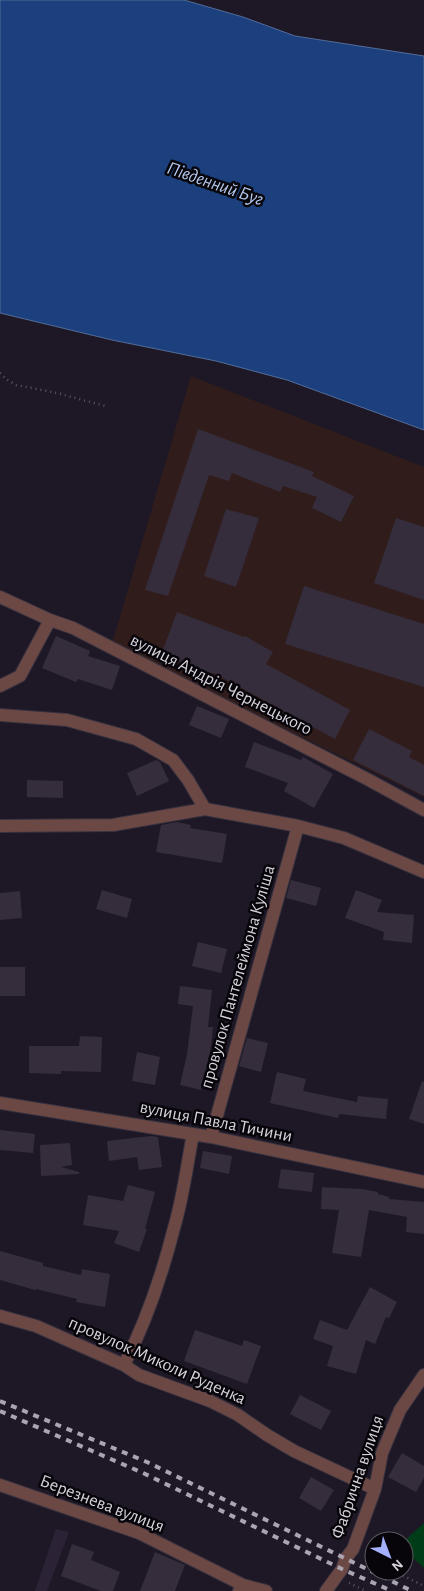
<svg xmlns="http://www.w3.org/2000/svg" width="424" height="1591" font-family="'Alegreya Sans',sans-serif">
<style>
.built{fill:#2b2335}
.industrial{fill:#301d1b}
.green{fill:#003c17}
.water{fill:#1b407d;stroke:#536c99}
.building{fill:#352d3c}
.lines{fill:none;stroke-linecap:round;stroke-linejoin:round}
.minor-casing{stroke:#38323f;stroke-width:14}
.path{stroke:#5c5763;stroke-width:2.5;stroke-dasharray:1 4;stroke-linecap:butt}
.minor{stroke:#6c4845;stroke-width:12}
.rail{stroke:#aaa5b0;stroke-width:4;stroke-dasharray:6 6;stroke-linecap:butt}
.labels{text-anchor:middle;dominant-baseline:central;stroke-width:5;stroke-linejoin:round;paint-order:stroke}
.street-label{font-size:18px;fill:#d6d2db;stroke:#07050a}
.water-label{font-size:19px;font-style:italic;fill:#b4caee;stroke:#07050a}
</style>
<rect width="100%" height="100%" fill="#1e1826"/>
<path class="built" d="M 56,1529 L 69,1532 L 47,1591 L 35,1591 Z"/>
<path class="industrial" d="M 191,376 L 424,467 L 424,797 L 112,644 Z"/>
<path class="green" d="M 424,1523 L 424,1568 L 404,1550 L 404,1541 Z"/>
<path class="water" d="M 0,0 L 184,0 L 243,17 L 295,36 L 424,56 L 424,430 L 287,380 L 216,361 L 112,340 L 0,313 Z"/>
<path class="building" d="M 198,429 L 314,472 L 312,476 L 354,496 L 341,522 L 312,508 L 317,497 L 283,486 L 280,492 L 232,473 L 229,481 L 209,475 L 168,596 L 145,590 Z
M 226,509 L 259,518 L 236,587 L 204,576 Z
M 396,518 L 424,527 L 424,600 L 374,583 Z
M 304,586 L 424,624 L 424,687 L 285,644 Z
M 177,612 L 244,637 L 245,636 L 273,652 L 266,664 L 350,710 L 335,739 L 214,673 L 213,674 L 161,655 Z
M 56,636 L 90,651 L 88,656 L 120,666 L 112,690 L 78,679 L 76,682 L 42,668 Z
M 197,706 L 229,719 L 221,738 L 189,725 Z
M 369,729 L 412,751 L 409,757 L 424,765 L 424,796 L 353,760 Z
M 254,742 L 301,760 L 303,757 L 333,774 L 314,808 L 284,791 L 288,783 L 245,767 Z
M 156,760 L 160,762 L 169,781 L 137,796 L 127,773 Z
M 27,780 L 63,781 L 63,798 L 27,797 Z
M 177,822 L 191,825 L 190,828 L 227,834 L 222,863 L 156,852 L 161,825 Z
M 291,880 L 321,888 L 316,906 L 286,898 Z
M 102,890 L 132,899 L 127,918 L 96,909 Z
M 356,890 L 382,900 L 377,912 L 414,915 L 412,943 L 383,940 L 384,932 L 345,918 Z
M 20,891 L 22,918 L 0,920 L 0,893 Z
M 198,942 L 227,949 L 221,973 L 192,966 Z
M 0,967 L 25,967 L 25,996 L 0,996 Z
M 180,986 L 212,990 L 208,1027 L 213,1027 L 211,1047 L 201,1090 L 180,1085 L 187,1054 L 193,1006 L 178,1004 Z
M 80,1036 L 102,1037 L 101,1072 L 61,1071 L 61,1074 L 29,1073 L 29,1046 L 79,1046 Z
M 247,1038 L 268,1043 L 261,1072 L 239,1066 Z
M 137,1052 L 160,1057 L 155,1085 L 132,1081 Z
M 277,1072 L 306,1079 L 303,1091 L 357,1102 L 358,1096 L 388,1099 L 386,1119 L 339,1114 L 338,1118 L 270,1103 Z
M 422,1081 L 424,1082 L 424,1124 L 409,1119 Z
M 0,1130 L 35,1134 L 33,1153 L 0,1150 Z
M 151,1136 L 158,1137 L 162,1167 L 139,1170 L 137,1157 L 109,1161 L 107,1141 Z
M 70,1143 L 72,1165 L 61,1167 L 79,1172 L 79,1174 L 41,1176 L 40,1145 Z
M 203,1151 L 232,1156 L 229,1174 L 200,1168 Z
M 281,1169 L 314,1173 L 312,1192 L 278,1188 Z
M 128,1185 L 155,1192 L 145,1229 L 147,1229 L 139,1252 L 114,1243 L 119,1231 L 83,1225 L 88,1195 L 123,1201 Z
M 322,1187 L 362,1189 L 378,1192 L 378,1194 L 389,1197 L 389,1199 L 424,1202 L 424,1234 L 406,1232 L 407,1217 L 369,1210 L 361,1257 L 332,1253 L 339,1210 L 321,1209 Z
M 0,1251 L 43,1263 L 43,1266 L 81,1275 L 82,1269 L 110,1274 L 105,1307 L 76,1302 L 77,1299 L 36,1289 L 35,1290 L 0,1280 Z
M 370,1287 L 397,1302 L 389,1318 L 386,1317 L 375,1344 L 366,1340 L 356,1374 L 327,1366 L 333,1346 L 313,1339 L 320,1320 L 347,1330 Z
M 195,1330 L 242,1346 L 244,1340 L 261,1346 L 247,1384 L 184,1361 Z
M 300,1395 L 331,1411 L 321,1430 L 290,1414 Z
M 402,1453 L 424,1466 L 424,1478 L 416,1492 L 388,1477 Z
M 311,1477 L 334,1490 L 321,1511 L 299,1498 Z
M 72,1544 L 94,1552 L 91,1560 L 120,1572 L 113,1591 L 101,1591 L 61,1576 Z
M 155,1552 L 185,1565 L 175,1591 L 140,1591 Z"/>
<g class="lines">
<g class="minor-casing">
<path id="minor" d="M 0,597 L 50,620 L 73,628 L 369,780 L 424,810
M 0,686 L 20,676 L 50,620
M 0,715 L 67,720 L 136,739 L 173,760 L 188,780 L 205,809
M 0,826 L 113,825 L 205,809 L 298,826 L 344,838 L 424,872
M 0,1103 L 211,1137 L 424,1182
M 211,1137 L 298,826
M 0,1316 L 36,1326 L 124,1365 L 139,1375 L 210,1401 L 238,1415 L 267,1435 L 294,1451 L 375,1489
M 124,1365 C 146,1322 162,1275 174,1228 C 183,1198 187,1165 193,1134
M 0,1485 L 139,1533 L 243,1585
M 239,1591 L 243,1585 L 266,1591
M 326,1591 L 342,1569 L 346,1558 L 353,1549 L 375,1489 L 382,1453 L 400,1410 L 424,1375"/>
</g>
<path class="path" d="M 0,373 L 6,379 L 16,385 L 57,393 L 105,406
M 365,1556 L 374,1561
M 394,1571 L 424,1586
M 349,1583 L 366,1591"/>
<use href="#minor" class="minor"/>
<path class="rail" d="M 0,1401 L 147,1462 L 412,1591
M 0,1411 L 143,1473 L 342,1569 L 392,1591"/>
</g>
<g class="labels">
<g class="street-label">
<text transform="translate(221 685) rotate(27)">вулиця Андрія Чернецького</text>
<text transform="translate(238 977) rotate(-74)">провулок Пантелеймона Куліша</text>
<text transform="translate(216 1122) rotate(11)">вулиця Павла Тичини</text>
<text transform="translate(157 1361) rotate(24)">провулок Миколи Руденка</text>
<text transform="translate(358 1477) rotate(-71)">Фабрична вулиця</text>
<text transform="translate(102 1504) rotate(21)">Березнева вулиця</text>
</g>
<g class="water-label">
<text transform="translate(215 184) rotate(19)">Південний Буг</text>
</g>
</g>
<g transform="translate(389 1556) rotate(138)"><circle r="24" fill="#07050a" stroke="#5a575e"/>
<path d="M0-4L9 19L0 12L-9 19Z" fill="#a5b1fc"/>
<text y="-8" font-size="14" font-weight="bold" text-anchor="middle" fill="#d6d2db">N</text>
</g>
</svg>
